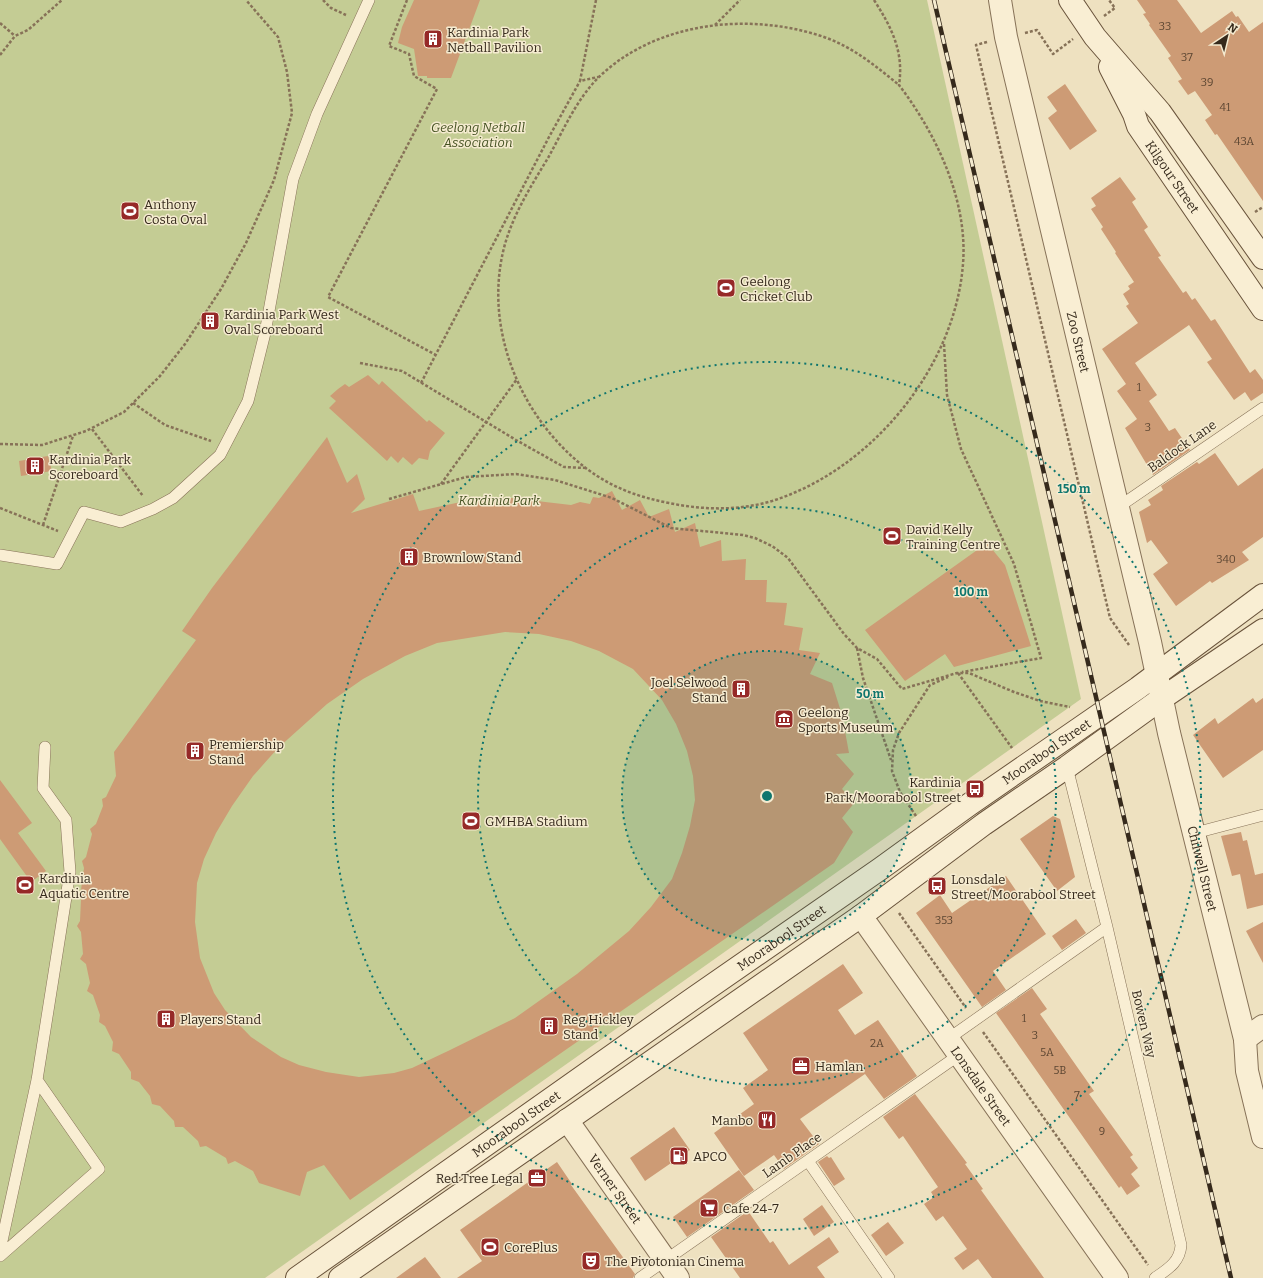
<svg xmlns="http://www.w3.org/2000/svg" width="1263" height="1278" font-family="Bitter,serif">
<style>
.green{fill:#c4cc94}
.building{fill:#cd9b75;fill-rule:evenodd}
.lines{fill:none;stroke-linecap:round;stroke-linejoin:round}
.lane-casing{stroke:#877258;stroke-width:12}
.street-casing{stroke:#877258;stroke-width:24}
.secondary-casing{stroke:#69533b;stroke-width:24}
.path{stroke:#877258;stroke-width:2.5;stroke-dasharray:3 2;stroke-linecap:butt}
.lane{stroke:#f9eed3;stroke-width:11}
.street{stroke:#f9eed3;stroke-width:22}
.secondary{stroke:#f9eed3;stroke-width:22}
.rail-casing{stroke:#362a1c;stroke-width:4.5}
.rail{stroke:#f5ebd0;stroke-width:3;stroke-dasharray:9;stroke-linecap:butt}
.ring{fill:none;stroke:#0f766e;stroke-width:2;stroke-dasharray:2 4}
.labels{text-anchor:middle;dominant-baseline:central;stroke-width:3;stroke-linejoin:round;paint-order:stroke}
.number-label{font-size:11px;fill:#5c4632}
.poi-label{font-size:13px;fill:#362a1c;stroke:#f5ebd0;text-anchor:start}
.park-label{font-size:13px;font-style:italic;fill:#465323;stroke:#f5ebd0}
.street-label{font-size:13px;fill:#362a1c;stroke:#f5ebd0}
.centre{fill:#0f766e;stroke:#f5ebd0;stroke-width:2}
.ring-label{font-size:12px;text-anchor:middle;font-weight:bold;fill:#0f766e;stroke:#f5ebd0;stroke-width:3;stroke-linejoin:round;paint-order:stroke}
</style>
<rect width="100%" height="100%" fill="#eee1c0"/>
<path class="green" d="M 0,0 L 927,0 L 1081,699 L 265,1278 L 0,1278 Z"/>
<path class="building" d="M 414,0 L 480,0 L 451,78 L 427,78 L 427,76 L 418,76 L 414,49 L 398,43 L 402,27 Z
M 1137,0 L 1177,0 L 1201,33 L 1232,11 L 1236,17 L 1238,16 L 1249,32 L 1263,22 L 1263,201 L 1217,134 L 1215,135 L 1205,120 L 1212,115 L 1195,91 L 1188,95 L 1178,81 L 1182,79 L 1168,58 L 1171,56 L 1149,25 L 1150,24 L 1143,14 L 1146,13 Z
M 1065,84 L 1097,131 L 1070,150 L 1048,118 L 1057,111 L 1047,97 Z
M 1120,177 L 1136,199 L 1132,202 L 1148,227 L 1144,230 L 1161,256 L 1158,257 L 1183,293 L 1186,291 L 1192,300 L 1195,298 L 1211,321 L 1215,319 L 1250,373 L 1255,369 L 1263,380 L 1263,393 L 1251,401 L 1245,392 L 1234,400 L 1207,362 L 1212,359 L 1189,325 L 1135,363 L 1157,395 L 1149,401 L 1169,431 L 1175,428 L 1190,450 L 1153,475 L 1125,428 L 1137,419 L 1117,391 L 1126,384 L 1102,349 L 1138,323 L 1126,306 L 1129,304 L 1123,294 L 1130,289 L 1128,286 L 1134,282 L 1115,253 L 1116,252 L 1101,229 L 1103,227 L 1091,209 L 1096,206 L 1091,198 Z
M 368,375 L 379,385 L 382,381 L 427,422 L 429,420 L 445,433 L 430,451 L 428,460 L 419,458 L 412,465 L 403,457 L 398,463 L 391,456 L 387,461 L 329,408 L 336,401 L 330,396 L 338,389 L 345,384 L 349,387 Z
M 327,437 L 347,483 L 357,474 L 365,499 L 351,513 L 413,494 L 419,511 L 456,503 L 511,498 L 571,505 L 580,502 L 590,504 L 593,497 L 599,498 L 612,491 L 622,510 L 640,500 L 649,517 L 669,509 L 675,532 L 695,523 L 700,547 L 721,540 L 722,561 L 746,559 L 745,580 L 767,580 L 766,602 L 787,603 L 784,625 L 803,628 L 799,650 L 820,653 L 810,674 L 832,683 L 842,715 L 849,753 L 836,754 L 854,774 L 842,789 L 855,802 L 842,818 L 853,832 L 834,863 L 350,1200 L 324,1165 L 307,1172 L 300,1196 L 259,1183 L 253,1171 L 235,1161 L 228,1164 L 226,1158 L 206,1146 L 200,1147 L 198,1141 L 183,1127 L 175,1127 L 174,1121 L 160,1106 L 152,1104 L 150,1096 L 139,1082 L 131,1079 L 131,1072 L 119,1054 L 112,1051 L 113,1042 L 105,1026 L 99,1022 L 100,1015 L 93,995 L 87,991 L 90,983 L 86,964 L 80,959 L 83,954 L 81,932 L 77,926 L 80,921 L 81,899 L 78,894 L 81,890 L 84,868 L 82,861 L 86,857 L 92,834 L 90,829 L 96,824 L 103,806 L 102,799 L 106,797 L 116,776 L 114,752 L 196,640 L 182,631 L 212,588 ZM 505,632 L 539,634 L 571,641 L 599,651 L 633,669 L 662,700 L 676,724 L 687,751 L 693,776 L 695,800 L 690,826 L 682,853 L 672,879 L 651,907 L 629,931 L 577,974 L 515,1018 L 448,1051 L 412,1068 L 394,1073 L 359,1077 L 326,1072 L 299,1065 L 281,1057 L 251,1037 L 225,1010 L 214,993 L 200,958 L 195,922 L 197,883 L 204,859 L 216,833 L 232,806 L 253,776 L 278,748 L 327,704 L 363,679 L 405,656 L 437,643 Z
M 1215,453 L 1238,486 L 1263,468 L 1263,537 L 1242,552 L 1249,560 L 1212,583 L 1210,581 L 1176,606 L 1153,574 L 1168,563 L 1151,540 L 1147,543 L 1139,512 L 1151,505 L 1148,500 L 1163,490 L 1161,486 L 1197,462 L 1199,464 Z
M 48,456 L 52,471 L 21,476 L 19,461 Z
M 987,543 L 1005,565 L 1031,646 L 954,667 L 945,654 L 905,681 L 865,630 Z
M 1253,698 L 1256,703 L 1263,698 L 1263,750 L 1223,778 L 1193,735 L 1215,718 L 1218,724 Z
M 0,780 L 32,823 L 18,833 L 46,871 L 31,882 L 0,839 Z
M 1053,816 L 1060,819 L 1075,877 L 1057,891 L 1020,839 Z
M 1241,832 L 1243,841 L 1247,840 L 1255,875 L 1263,873 L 1263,905 L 1247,909 L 1240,874 L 1232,876 L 1221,836 Z
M 1006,876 L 1046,934 L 993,971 L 1006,990 L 982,1007 L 916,913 L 940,895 L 952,913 Z
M 1076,919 L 1086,933 L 1062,950 L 1052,936 Z
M 1263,922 L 1263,963 L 1246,931 Z
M 843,964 L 863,993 L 838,1010 L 855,1035 L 878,1020 L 917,1076 L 884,1099 L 865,1074 L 800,1119 L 819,1144 L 784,1169 L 774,1155 L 744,1176 L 714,1133 L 754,1104 L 743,1088 L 768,1070 L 743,1033 Z
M 1032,988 L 1047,1009 L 1040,1014 L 1094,1091 L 1089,1094 L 1133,1155 L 1130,1157 L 1138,1168 L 1131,1174 L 1140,1186 L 1127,1195 L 1121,1186 L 1119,1188 L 996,1013 Z
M 915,1094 L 967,1163 L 965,1164 L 983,1189 L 981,1190 L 1044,1278 L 992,1278 L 978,1259 L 963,1270 L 954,1258 L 967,1249 L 943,1216 L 936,1221 L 924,1204 L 934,1197 L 931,1192 L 938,1187 L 903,1136 L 899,1139 L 883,1117 Z
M 674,1127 L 690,1150 L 645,1181 L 630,1158 Z
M 827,1156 L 829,1158 L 831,1157 L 845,1179 L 834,1186 L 818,1162 Z
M 557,1162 L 572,1184 L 571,1185 L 635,1274 L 633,1278 L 457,1278 L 482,1261 L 460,1230 Z
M 739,1170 L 754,1190 L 687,1237 L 673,1217 Z
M 822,1205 L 834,1222 L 814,1236 L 803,1219 Z
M 748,1211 L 770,1243 L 773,1241 L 789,1265 L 829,1237 L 839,1252 L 817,1267 L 825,1278 L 740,1278 L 711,1237 Z
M 888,1222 L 904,1243 L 886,1256 L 871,1235 Z
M 425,1257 L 441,1278 L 396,1278 Z"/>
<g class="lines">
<g class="lane-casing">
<path id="lane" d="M 1117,508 L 1263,408
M 0,555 L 57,564 L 84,512 L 121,522 L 153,509 L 173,498 L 220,455 L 248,401 L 265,333 L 293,179 L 317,114 L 369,0
M 1067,767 L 1107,927 L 1181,1245 C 1180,1262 1168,1269 1155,1278
M 1195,833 L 1263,815
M 948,1039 L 1107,927
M 808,1161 L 889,1278
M 0,1250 L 37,1080 L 70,872 L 66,820 L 43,788 L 45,747
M 0,1256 L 99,1169 L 37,1080
M 640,1278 L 959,1055"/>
</g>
<g class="street-casing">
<g id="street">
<path id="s1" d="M 1000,0 L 1006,37 L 1150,642 L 1169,733 L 1245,1039 L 1247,1071 L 1263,1137"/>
<path id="s2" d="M 861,916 L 1117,1278"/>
<path d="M 1245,1039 L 1263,1026"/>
<path id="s3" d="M 567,1120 L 678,1278"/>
</g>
</g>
<g class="secondary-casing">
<g id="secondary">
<path d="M 1070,0 L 1095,37 L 1160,112 L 1263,258"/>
<path id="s4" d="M 1110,67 L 1134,114 L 1138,126 L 1263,309"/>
<path id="s5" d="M 297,1278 L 691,1000 L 880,869 L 970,804 L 1138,688 L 1263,595"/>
<path d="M 340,1278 L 861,916 L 984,824 L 1067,767 L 1161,699 L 1263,630"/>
</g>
</g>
<path class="path" d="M 323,0 L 331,8 L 346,15
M 407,0 L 389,46 L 409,54 L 414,76 L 437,89 L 328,297 L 436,355
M 596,0 L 580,81 L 598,77
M 874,0 C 892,28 904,52 899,85 C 937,135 968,201 963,264 C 955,368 871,470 772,501 C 738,511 703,510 669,503 C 638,497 613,488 587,469 C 520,418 482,327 505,244 C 514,213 531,186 548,158 C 563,131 577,98 600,76 C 658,21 751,12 824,37 C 853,47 877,67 899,85
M 1104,16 L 1115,8 L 1109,0
M 0,23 L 15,36
M 715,25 L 740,0
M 1025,33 L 1037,30 L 1053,54 L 1073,39
M 987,42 L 976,45 L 1110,618 L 1129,645
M 0,55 L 15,36 L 28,30 L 62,0
M 1255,212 L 1263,207
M 944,344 L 947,395 L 961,449 L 1014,564 L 1041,658 L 962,672
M 360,363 L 402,371 L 516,440 L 564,467 L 586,468
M 421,383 L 549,137 L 580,81
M 133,403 L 165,425 L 211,441
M 92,429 L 143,496
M 0,444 L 42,445 L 86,431 L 124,412 L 160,376 L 185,344 L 221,289 L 246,243 L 274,180 L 292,113 L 287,72 L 278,37 L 246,0
M 441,484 L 517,379
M 389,499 L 466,477 L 516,474 L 555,480 L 612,498 L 671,528 L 743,535 L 755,538 L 772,546 L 788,558 L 844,634 L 857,648 L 877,659 L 902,689 L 957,673 L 969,673 L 1014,692 L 1040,701 L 1070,707
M 0,508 L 58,531
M 43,525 L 73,436
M 857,648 L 863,678 L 891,760
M 958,673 L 1012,748
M 916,816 L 900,792 L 892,771 L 893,750 L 899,733 L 930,685 L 948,677
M 899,913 L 966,1008
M 983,1032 L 1148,1265"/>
<use href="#lane" class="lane"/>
<use href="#street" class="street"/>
<use href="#secondary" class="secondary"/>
<g class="rail-casing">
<path id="rail" d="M 934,0 L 1231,1278"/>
</g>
<use href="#rail" class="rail"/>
</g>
<circle cx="767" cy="796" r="145" fill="#0f766e" fill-opacity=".12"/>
<g class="ring">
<circle cx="767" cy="796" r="145"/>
<circle cx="767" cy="796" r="289"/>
<circle cx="767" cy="796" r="434"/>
</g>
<defs>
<g id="building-square" transform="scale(1)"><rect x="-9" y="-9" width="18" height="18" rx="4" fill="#962928" stroke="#f5ebd0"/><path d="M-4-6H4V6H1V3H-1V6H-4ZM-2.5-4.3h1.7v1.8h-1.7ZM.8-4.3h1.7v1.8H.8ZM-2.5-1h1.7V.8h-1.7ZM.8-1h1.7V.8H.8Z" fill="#fff"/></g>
<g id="stadium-square" transform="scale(1)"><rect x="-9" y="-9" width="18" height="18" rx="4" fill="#962928" stroke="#f5ebd0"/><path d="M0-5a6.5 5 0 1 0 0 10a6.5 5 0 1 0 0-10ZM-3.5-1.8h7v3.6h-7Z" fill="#fff"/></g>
<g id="museum-square" transform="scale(1)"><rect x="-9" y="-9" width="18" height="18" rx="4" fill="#962928" stroke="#f5ebd0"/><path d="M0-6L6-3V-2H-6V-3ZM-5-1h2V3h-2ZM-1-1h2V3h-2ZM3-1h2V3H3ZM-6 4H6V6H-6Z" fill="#fff"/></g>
<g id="bus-square" transform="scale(1)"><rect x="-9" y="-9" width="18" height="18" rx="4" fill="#962928" stroke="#f5ebd0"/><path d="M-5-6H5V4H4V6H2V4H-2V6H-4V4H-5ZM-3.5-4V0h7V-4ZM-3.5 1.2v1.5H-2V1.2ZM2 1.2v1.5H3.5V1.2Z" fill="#fff"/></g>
<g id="office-square" transform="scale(1)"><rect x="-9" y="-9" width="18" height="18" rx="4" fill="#962928" stroke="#f5ebd0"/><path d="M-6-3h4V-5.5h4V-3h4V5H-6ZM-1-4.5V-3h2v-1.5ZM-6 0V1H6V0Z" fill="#fff"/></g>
<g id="restaurant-square" transform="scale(1)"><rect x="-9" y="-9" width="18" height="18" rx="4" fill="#962928" stroke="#f5ebd0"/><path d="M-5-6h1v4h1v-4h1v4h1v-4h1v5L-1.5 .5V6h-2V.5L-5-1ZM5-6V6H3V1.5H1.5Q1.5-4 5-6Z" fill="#fff"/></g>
<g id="fuel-square" transform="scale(1)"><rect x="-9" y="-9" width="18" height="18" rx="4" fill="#962928" stroke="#f5ebd0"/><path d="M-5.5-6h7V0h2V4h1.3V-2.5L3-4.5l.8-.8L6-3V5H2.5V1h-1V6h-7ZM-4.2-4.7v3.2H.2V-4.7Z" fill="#fff"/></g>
<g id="supermarket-square" transform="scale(1)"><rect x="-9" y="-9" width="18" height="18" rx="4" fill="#962928" stroke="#f5ebd0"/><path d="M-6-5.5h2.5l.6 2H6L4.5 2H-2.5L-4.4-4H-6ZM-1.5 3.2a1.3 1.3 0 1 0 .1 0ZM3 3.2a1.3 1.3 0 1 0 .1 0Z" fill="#fff"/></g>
<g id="theatre-square" transform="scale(1)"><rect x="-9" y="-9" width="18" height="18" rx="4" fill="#962928" stroke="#f5ebd0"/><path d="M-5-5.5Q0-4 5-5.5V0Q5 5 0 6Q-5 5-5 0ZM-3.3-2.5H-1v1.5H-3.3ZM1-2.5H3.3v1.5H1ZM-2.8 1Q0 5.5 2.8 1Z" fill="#fff"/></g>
</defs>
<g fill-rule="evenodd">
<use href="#building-square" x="433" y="39"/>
<use href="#stadium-square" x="130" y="211"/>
<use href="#stadium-square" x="726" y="288"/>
<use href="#building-square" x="210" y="321"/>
<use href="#building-square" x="35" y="466"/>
<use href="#stadium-square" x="892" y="536"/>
<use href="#building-square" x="409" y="557"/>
<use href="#building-square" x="741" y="689"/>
<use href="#museum-square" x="784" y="719"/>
<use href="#building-square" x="195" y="751"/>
<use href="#bus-square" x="975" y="789"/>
<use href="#stadium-square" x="471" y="821"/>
<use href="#stadium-square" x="25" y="885"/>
<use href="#bus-square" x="937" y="886"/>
<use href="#building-square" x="166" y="1019"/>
<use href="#building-square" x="549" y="1026"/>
<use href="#office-square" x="801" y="1066"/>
<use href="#restaurant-square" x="767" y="1120"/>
<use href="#fuel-square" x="679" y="1156"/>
<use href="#office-square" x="537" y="1178"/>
<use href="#supermarket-square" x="709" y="1208"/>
<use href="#stadium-square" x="490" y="1247"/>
<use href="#theatre-square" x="591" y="1261"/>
</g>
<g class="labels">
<g class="number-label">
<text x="1165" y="26">33</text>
<text x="1187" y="57">37</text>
<text x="1207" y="82">39</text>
<text x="1225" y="107">41</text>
<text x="1244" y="141">43A</text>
<text x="1139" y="387">1</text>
<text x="1148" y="427">3</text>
<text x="1226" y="559">340</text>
<text x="944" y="920">353</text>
<text x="1024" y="1018">1</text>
<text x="1035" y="1035">3</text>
<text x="877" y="1043">2A</text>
<text x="1047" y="1052">5A</text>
<text x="1060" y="1070">5B</text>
<text x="1077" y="1095">7</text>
<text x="1102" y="1131">9</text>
</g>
<g class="poi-label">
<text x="447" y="32">Kardinia Park<tspan x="447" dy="15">Netball Pavilion</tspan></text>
<text x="144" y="204">Anthony<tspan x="144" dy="15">Costa Oval</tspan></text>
<text x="740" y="281">Geelong<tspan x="740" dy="15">Cricket Club</tspan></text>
<text x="224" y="314">Kardinia Park West<tspan x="224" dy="15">Oval Scoreboard</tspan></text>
<text x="49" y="459">Kardinia Park<tspan x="49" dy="15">Scoreboard</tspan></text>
<text x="906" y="529">David Kelly<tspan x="906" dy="15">Training Centre</tspan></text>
<text x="423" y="557">Brownlow Stand</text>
<text x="727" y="682" text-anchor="end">Joel Selwood<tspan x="727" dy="15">Stand</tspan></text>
<text x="798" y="712">Geelong<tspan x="798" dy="15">Sports Museum</tspan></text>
<text x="209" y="744">Premiership<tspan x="209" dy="15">Stand</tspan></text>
<text x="961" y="782" text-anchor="end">Kardinia<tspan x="961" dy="15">Park/Moorabool Street</tspan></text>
<text x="485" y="821">GMHBA Stadium</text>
<text x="39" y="878">Kardinia<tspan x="39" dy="15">Aquatic Centre</tspan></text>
<text x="951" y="879">Lonsdale<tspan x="951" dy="15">Street/Moorabool Street</tspan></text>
<text x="180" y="1019">Players Stand</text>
<text x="563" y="1019">Reg Hickley<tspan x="563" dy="15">Stand</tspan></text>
<text x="815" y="1066">Hamlan</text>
<text x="753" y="1120" text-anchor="end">Manbo</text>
<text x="693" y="1156">APCO</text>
<text x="523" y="1178" text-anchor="end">Red Tree Legal</text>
<text x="723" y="1208">Cafe 24-7</text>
<text x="504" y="1247">CorePlus</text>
<text x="605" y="1261">The Pivotonian Cinema</text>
</g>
<g class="park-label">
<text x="478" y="127">Geelong Netball<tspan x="478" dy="15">Association</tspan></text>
<text x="499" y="500">Kardinia Park</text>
</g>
<g class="street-label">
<text stroke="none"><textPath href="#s4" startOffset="127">Kilgour Street</textPath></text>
<text stroke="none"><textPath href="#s1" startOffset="351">Zoo Street</textPath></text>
<text transform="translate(1182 446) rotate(-35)">Baldock Lane</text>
<text stroke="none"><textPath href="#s5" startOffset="916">Moorabool Street</textPath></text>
<text stroke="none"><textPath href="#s1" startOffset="892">Chilwell Street</textPath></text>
<text stroke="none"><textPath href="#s5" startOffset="592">Moorabool Street</textPath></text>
<text transform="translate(1144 1024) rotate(77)">Bowen Way</text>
<text stroke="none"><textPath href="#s2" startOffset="208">Lonsdale Street</textPath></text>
<text stroke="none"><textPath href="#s5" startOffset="268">Moorabool Street</textPath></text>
<text transform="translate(792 1155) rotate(-35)">Lamb Place</text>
<text stroke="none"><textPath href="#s3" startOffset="84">Verner Street</textPath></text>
</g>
</g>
<circle cx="767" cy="796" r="6" class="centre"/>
<g class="ring-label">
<text x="1074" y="493">150 m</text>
<text x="971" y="596">100 m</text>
<text x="870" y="698">50 m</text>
</g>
<g transform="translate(1227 36) rotate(35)" stroke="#f5ebd0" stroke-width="3" paint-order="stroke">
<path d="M0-3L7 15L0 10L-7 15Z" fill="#362a1c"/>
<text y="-6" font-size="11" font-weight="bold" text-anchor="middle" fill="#362a1c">N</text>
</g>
</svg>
